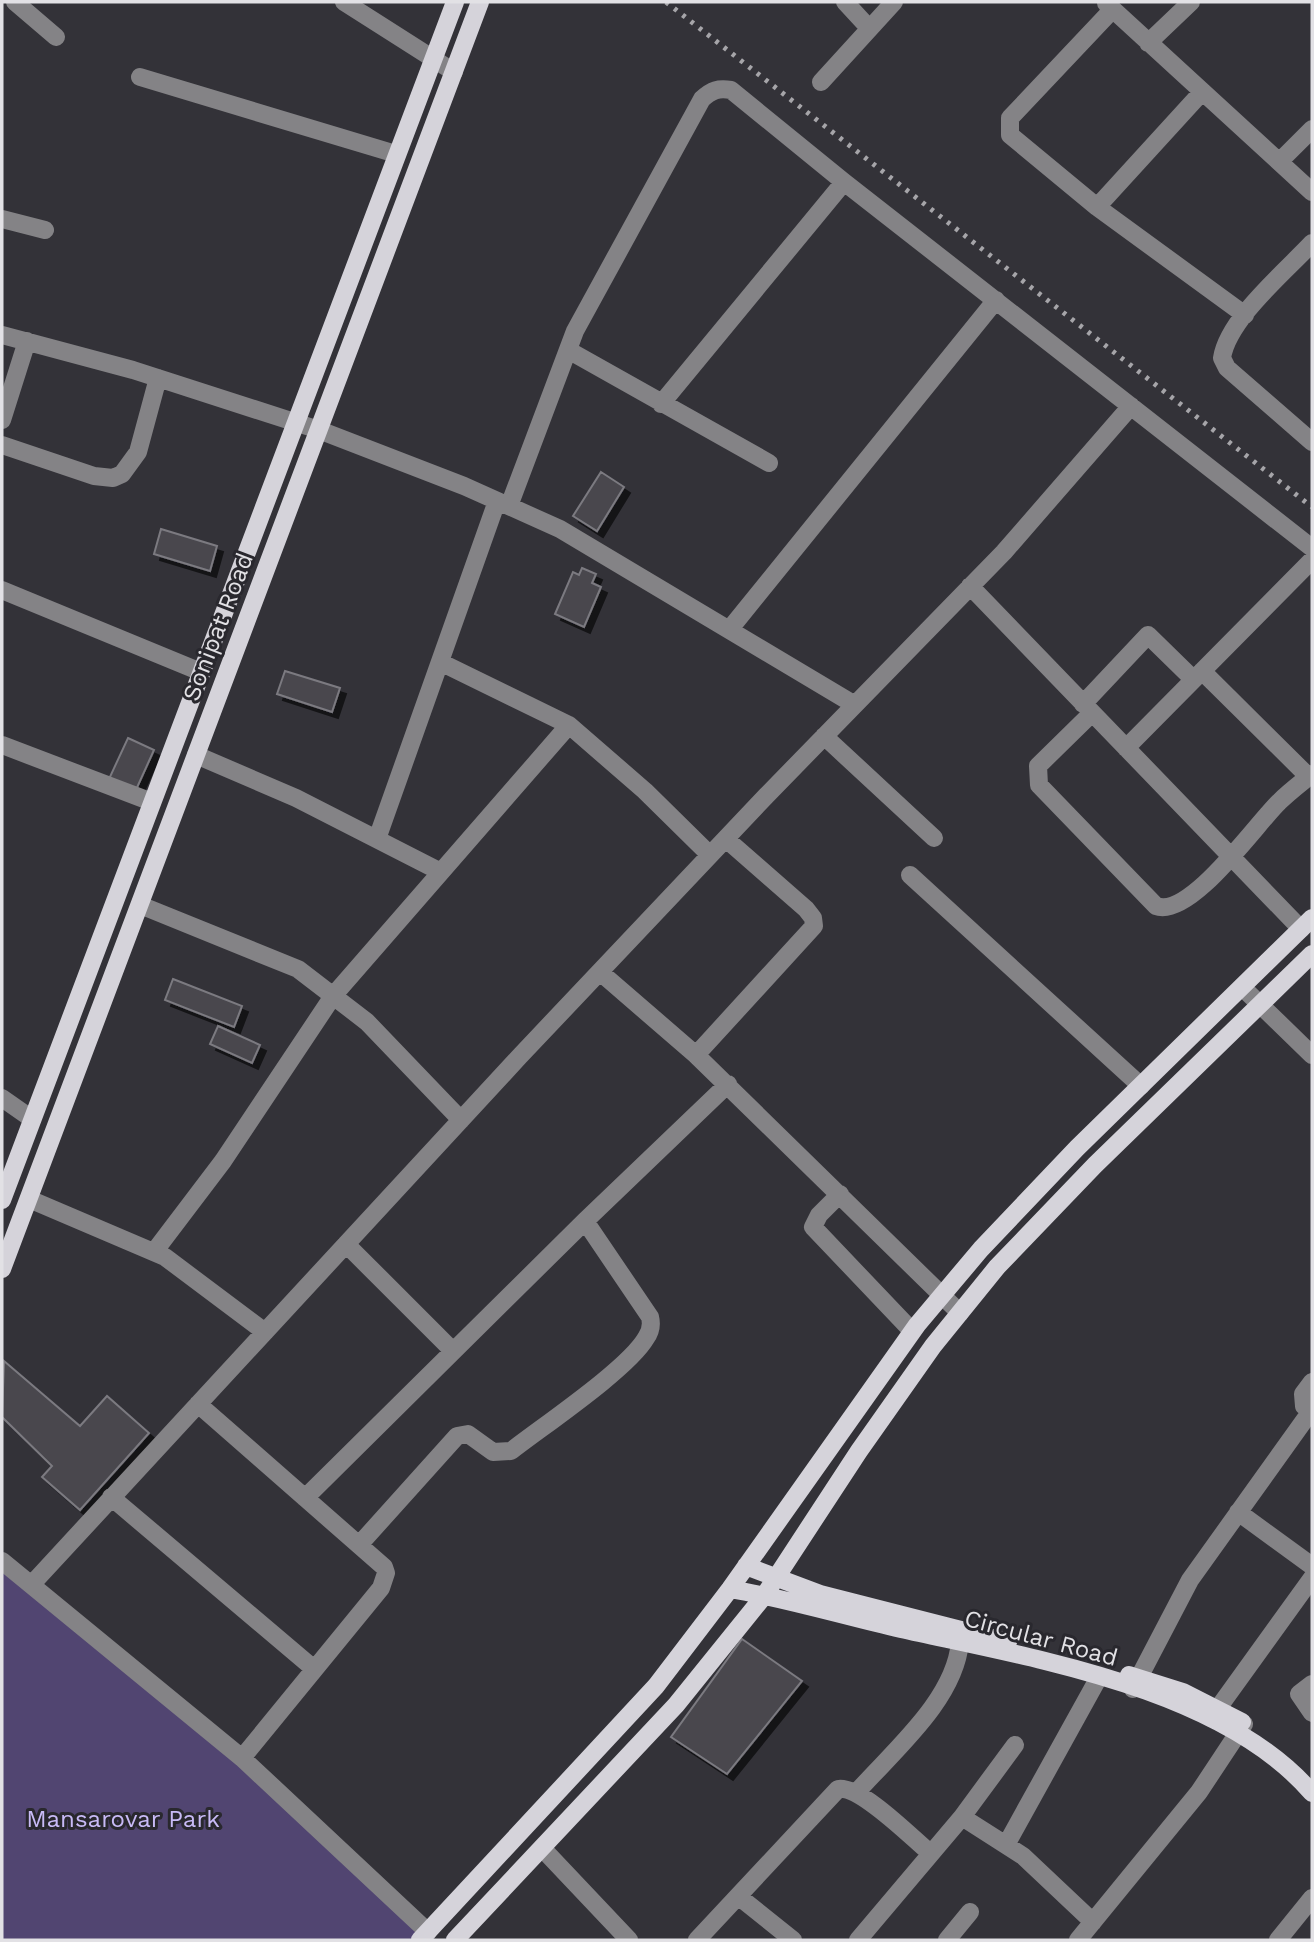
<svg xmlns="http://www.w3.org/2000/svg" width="1314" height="1942" font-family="'Work Sans',sans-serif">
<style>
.green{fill:#514571}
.building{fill:#48474d;stroke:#7b7a80;stroke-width:2;filter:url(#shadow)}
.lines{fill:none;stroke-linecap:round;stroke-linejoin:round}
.minor{stroke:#848386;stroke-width:18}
.major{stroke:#d5d3da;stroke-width:18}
.rail{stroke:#a6a5a9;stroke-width:5;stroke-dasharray:3.5 7;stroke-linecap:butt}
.labels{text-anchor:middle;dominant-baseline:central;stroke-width:6;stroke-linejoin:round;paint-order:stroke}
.street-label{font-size:24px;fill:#e2e1e5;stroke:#29282e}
.park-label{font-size:24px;fill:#c8baf6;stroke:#29282e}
</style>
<defs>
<filter id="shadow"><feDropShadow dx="6" dy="6" stdDeviation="0" flood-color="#0009"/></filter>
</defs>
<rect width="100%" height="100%" fill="#333238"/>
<path class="green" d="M 2,1563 L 239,1761 L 426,1934 L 420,1940 L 2,1940 Z"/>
<path class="building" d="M 601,472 L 624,487 L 597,531 L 573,516 Z
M 161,529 L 217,546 L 210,571 L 154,554 Z
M 582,568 L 596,574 L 592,583 L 601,587 L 584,627 L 555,614 L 573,572 L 579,575 Z
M 285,671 L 340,688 L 332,712 L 277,694 Z
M 128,738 L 154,750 L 135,792 L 109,779 Z
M 173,979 L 242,1006 L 234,1027 L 165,1000 Z
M 218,1026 L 260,1045 L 252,1063 L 210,1044 Z
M 4,1361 L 80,1426 L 107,1396 L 149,1433 L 80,1510 L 42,1477 L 52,1466 L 2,1417 Z
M 742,1639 L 802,1681 L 727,1774 L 671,1737 Z"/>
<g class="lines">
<path class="minor" d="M 15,2 L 56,37
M 344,2 L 454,72
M 845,2 L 869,28
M 1106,3 L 1312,192
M 1113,9 L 1010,118 L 1010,135 L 1097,207 L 1245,315
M 1148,43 L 1191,2
M 140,77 L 396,154
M 821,82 L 894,2
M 1279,162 L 1312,129
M 1097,207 L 1202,92
M 2,219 L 45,230
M 1312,243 C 1285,272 1228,319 1222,358 L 1227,368 L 1312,442
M 2,335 L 133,370 L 319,430 L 464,486 L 560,529 L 855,705
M 568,350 L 769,463
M 661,404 L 844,182
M 2,420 L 27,341
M 2,445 L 94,476 L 113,478 L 122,474 L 138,452 L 158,378
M 509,506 L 575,331 L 702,99 C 712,90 718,88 731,90 L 844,182 L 1312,548
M 970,586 L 1301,929
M 2,590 L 201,672
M 729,630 L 996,300
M 440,662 L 569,725 L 645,791 L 710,855
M 1202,671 L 1309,777
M 1083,704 L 1148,635 L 1193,679
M 1092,713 L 1038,766 L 1039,785 L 1156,906 C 1190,919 1256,824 1279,802 C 1289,792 1301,783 1312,774
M 824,736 L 934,838
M 2,745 L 152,802
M 1126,748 L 1312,560
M 196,755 L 296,798 L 439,871
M 377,839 L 497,501
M 726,839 L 806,909 L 813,918 L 814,926 L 696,1055 L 960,1313
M 910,875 L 1141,1086
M 140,905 L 298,969 L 367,1022 L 461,1120
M 600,972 L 696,1055
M 1242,987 L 1312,1055
M 2,1098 L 32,1119
M 840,1194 L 819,1215 L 813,1227 L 912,1331
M 29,1199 L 165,1257 L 265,1332
M 346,1244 L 453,1351
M 154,1252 L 223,1161 L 333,996 L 569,725
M 198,1404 L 384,1567 L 386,1573 L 381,1588 L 242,1758
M 111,1497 L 313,1668
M 305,1498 L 585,1221 L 728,1084
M 1238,1512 L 1312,1566
M 359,1545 L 457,1436 L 468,1434 L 493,1452 L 511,1451 C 543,1426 628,1369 646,1338 C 651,1331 652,1325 650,1317 L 585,1221
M 2,1561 L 242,1758 L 428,1932
M 32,1584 L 519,1057 L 766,796 L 1004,552 L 1131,406
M 1312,1684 L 1299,1694 L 1312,1713
M 1133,1689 L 1190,1580 L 1311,1411 L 1304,1406 L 1303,1394 L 1312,1382
M 1211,1718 L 1312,1578
M 856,1793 C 893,1751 955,1700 960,1642
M 962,1817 L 1023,1856 L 1093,1922
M 1006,1845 L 1099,1677
M 542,1848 L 629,1940
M 738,1896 L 793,1940
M 697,1940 L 838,1789 C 860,1785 911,1837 929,1852
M 858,1940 L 962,1817 L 1015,1745
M 947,1940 L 970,1912
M 1078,1940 L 1199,1792 L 1244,1724
M 1278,1940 L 1312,1898"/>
<path class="major" d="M 2,1200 L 455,2
M 2,1269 L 480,2
M 746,1566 L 820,1594 L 1008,1642
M 730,1589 C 788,1599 844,1616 901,1629 C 1031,1658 1222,1688 1312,1793
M 1129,1675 L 1183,1692 L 1242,1722
M 420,1940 L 656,1686 L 730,1589 L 917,1325 L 981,1249 L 1077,1148 L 1312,918
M 455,1940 L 676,1705 L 764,1596 L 859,1451 L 933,1346 L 997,1267 L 1095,1165 L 1312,954"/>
<path class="rail" d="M 666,2 L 1312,507"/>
</g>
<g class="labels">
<g class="street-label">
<text transform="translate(218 627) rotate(-69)">Sonipat Road</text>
<text transform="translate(1041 1638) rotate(15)">Circular Road</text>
</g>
<g class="park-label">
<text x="123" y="1819">Mansarovar Park</text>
</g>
</g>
<rect width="1314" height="1942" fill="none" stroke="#e2e1e5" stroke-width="7"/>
</svg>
